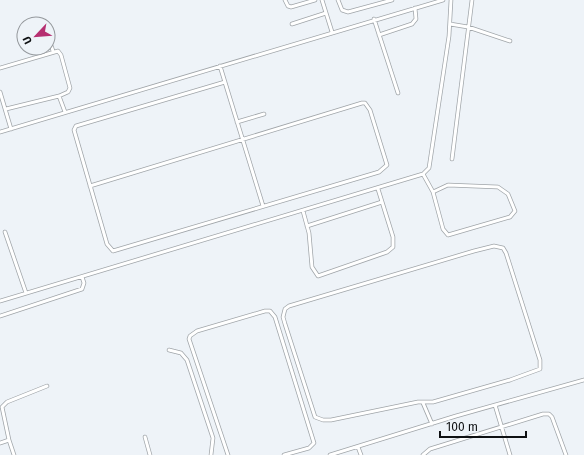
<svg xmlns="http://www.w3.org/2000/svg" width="584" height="455" font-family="'Fira Sans',sans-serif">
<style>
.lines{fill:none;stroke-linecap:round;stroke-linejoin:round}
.lane-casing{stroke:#a0a5a9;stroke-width:4.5}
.lane{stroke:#fff;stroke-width:3}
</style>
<rect width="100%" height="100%" fill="#eef3f8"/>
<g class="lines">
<g class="lane-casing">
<path id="lane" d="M 285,0 L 288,6 L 291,7 L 315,0
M 322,0 L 332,32
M 338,0 L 342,10 L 348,12 L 392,0
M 374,19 L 398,93
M 42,21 L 43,24
M 292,24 L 326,13
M 450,24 L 468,27 L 510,41
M 379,35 L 412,24 L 416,19 L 415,8
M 48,37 L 53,51
M 220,66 L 263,206
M 0,68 L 58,51 L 61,55 L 70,88 L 68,92 L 59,96 L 65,112
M 0,92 L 11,129
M 6,109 L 59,96
M 237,122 L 264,114
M 0,132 L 443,0
M 452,159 L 472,0
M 423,174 L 433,192 L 443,229 L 448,235 L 510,217 L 515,211 L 508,194 L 498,187 L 448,185 L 433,192
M 90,186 L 362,103 L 365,103 L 370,110 L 387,165 L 379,172 L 113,251 L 107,244 L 74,130 L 76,126 L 225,82
M 303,211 L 309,233 L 312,267 L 318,276 L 387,252 L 393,247 L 393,237 L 378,189
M 307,226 L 382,202
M 5,232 L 26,293
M 494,246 L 503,248 L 506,253 L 540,360 L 540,369 L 510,380 L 433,402 L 418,402 L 331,420 L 323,420 L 315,417 L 285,324 L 283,317 L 285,309 L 289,306 L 474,251 Z
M 0,301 L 423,174 L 429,168 L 449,36 L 451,0
M 0,316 L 82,289 L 84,283 L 82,277
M 169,350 L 181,353 L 187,360 L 213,438 L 211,455
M 423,403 L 432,424
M 495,405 L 510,455
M 145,437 L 150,455
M 9,440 L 2,407 L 7,402 L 47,386
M 0,443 L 9,440 L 14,455
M 358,447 L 361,455
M 228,455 L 189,339 L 190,336 L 197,331 L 265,311 L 270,311 L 275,317 L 314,443 L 309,448 L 284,455
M 330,455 L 456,416 L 584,380
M 423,455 L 430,449 L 543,414 L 549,414 L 552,417 L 566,455"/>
</g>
<use href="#lane" class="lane"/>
</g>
<g transform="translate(36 36) rotate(244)"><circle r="19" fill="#eef3f8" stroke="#94989c"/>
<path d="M0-3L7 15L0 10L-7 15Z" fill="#b62f71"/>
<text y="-6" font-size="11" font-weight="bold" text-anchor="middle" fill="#0e1012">U</text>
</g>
<path d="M440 431v6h86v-6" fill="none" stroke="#0e1012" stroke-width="2"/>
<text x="446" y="431" font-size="12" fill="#0e1012" stroke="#eef3f8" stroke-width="3" paint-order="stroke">100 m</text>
</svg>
